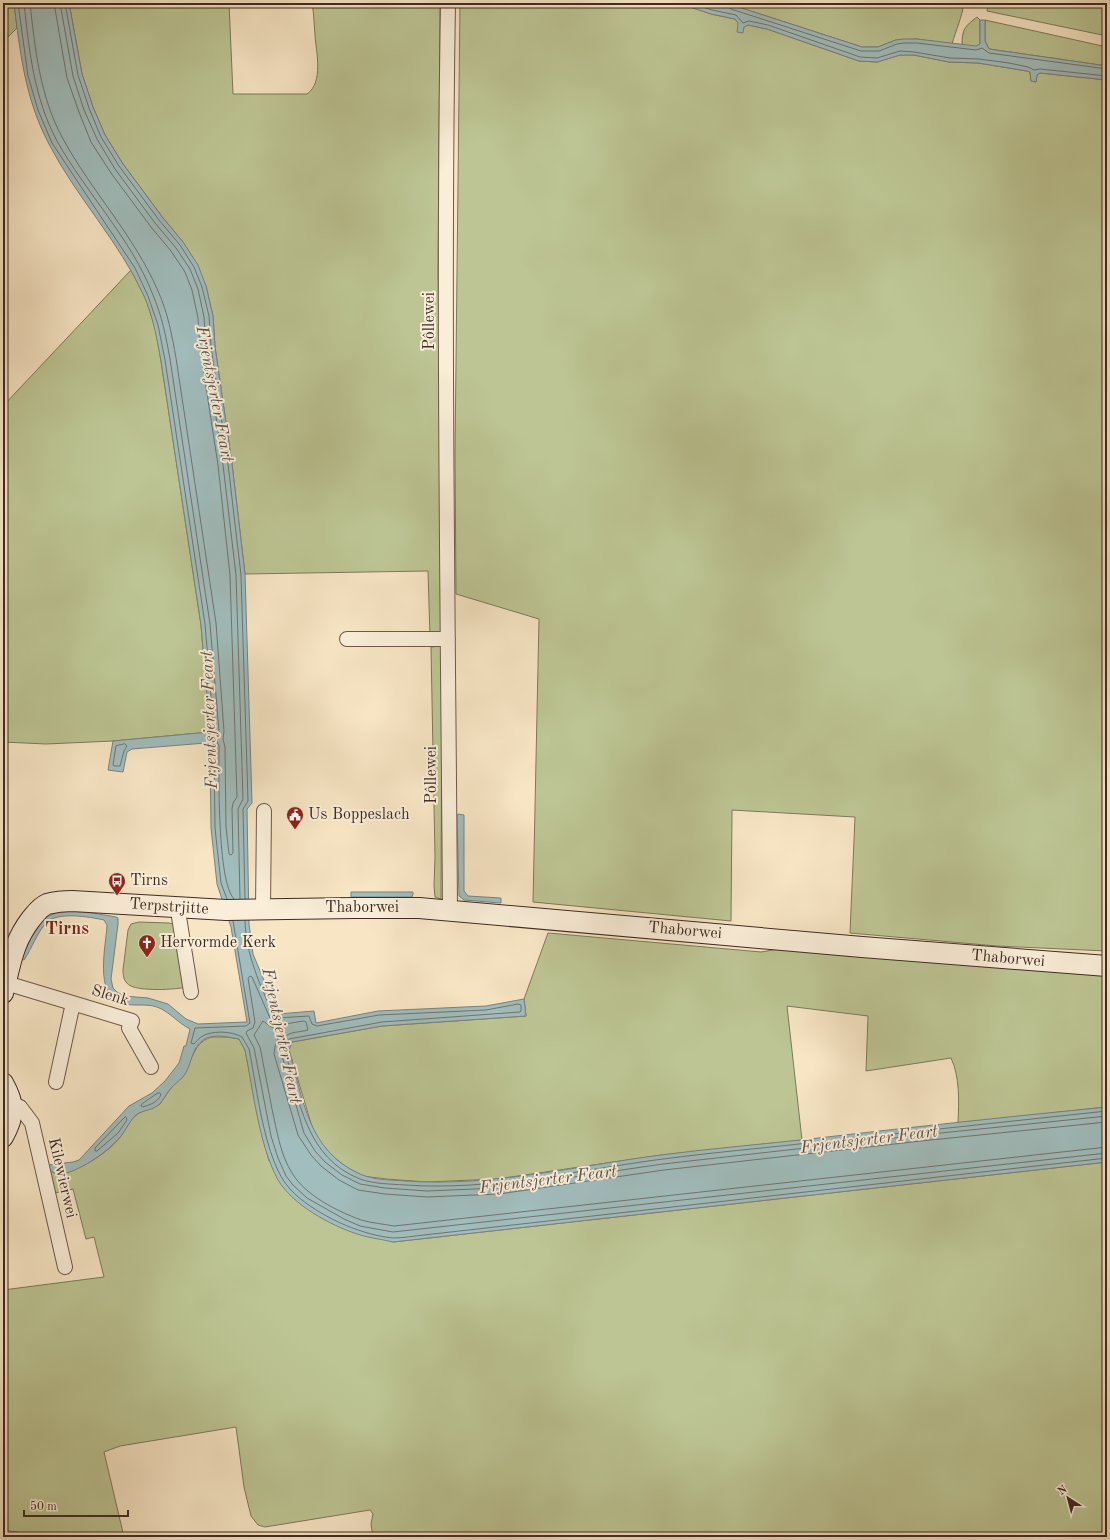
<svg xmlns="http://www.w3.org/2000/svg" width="1110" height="1540" font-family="'Old Standard TT',serif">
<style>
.green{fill:#bdc594;stroke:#7e785b}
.water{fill:#a1bdbd;stroke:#7a827f}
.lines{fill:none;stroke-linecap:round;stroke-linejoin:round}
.shore{stroke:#707470;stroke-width:1}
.street-casing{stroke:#6e594a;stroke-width:16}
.secondary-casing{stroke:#402a22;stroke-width:22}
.street{stroke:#faeed9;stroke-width:14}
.secondary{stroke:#faeed9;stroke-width:20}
.labels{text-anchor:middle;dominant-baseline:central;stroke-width:4;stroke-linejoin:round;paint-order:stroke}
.street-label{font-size:16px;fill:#402a22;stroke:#faeed9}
.poi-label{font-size:16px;fill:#402a22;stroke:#faeed9;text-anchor:start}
.water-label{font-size:17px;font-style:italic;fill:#584f49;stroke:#faeed9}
.quarter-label{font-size:18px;font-weight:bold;fill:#7a1f14;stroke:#faeed9}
</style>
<rect width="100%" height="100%" fill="#f7e5c4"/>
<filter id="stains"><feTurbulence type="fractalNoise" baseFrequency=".005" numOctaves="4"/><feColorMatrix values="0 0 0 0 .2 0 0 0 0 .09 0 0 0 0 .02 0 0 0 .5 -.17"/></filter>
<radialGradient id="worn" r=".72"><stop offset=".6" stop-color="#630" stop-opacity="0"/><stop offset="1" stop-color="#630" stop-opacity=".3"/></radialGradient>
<path class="green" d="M 3,3 L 14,3 L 17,28 L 3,42 Z
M 69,3 L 229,3 L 233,94 L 307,94 C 324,82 316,52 315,35 C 314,24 314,14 312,3 L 440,3 L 438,273 L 443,637 L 430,637 L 428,571 L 245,574 L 232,464 L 215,347 L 213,316 L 206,286 L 183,242 L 163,218 L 123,164 L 105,135 L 93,107 L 82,74 Z
M 460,3 L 678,3 L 711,14 L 735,19 L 744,27 L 748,25 L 767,29 L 859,61 L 877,62 L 900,55 L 914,55 L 949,62 L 978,63 L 1027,71 L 1030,72 L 1031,81 L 1036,82 L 1037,75 L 1040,73 L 1107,80 L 1107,951 L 997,946 L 850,933 L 855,817 L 732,810 L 731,921 L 533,902 L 539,619 L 456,594 L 455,453 Z
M 726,3 L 964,3 C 962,17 956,30 952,44 L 917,39 L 896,40 L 878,47 L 862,47 Z
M 988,3 L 1107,3 L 1107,36 L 987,11 Z
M 977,17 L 980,20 L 980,44 L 976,47 L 962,45 C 962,29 965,26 977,17 Z
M 985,20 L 1107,47 L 1107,66 L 989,49 L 985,41 Z
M 131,270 L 145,297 L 155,327 L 161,361 L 201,625 L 210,732 L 113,741 L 46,744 L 3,742 L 3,406 Z
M 442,646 L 441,899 L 435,897 L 434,886 L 435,857 L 431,647 Z
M 139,922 L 169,923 L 178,925 L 186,987 C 176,990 140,991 131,986 C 124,983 123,976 123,970 L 128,930 L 131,924 Z
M 548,933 L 761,952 L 797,946 L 1107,973 L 1107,1107 L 958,1123 C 959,1102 960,1077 951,1058 L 866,1071 L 868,1016 L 787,1006 L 802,1140 L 662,1155 L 497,1179 L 427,1182 L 386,1179 L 363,1176 L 346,1167 L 331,1155 L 322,1145 L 313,1130 L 289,1050 L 292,1042 L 382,1026 L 526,1016 L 524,999 Z
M 211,1037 L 228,1037 L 239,1039 L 245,1050 L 263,1138 L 269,1161 L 393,1242 L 1107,1162 L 1107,1537 L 373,1537 L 371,1524 L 373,1514 L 370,1510 L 265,1527 L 258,1525 L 251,1516 L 244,1487 L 236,1427 L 120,1446 L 104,1452 L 124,1537 L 51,1537 L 3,1530 L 3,1290 L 104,1277 L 94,1237 L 86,1239 L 73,1189 L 50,1194 L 44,1165 L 62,1174 C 84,1167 107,1154 121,1136 C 126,1129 129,1121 135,1116 C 142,1110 153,1109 160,1104 L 193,1055 C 197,1046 201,1041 211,1037 Z"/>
<path class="water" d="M 14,3 L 69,3 L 82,74 L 93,107 L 105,135 L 123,164 L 163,218 L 183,242 L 198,265 L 206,286 L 213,316 L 215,347 L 232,464 L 245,574 L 252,803 L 247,809 L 249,924 L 253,954 L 278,1014 L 314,1011 L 316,1023 L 378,1011 L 486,1006 L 524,999 L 526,1016 L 382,1026 L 292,1042 L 289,1050 C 303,1099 308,1151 360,1174 C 373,1180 391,1180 405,1181 C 491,1187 576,1166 661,1155 C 707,1149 754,1145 801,1140 C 903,1128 1005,1117 1107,1107 L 1107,1162 L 393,1242 C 381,1239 369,1238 357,1234 C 330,1225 293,1205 278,1180 C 259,1145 253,1090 245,1050 L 239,1039 C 228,1037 213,1033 203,1040 C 191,1048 192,1066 183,1077 C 178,1082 172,1086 168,1092 C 164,1097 162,1103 157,1106 C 150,1111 141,1110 135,1116 C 129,1122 126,1130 121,1136 C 108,1152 78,1173 57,1175 L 48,1169 L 48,1165 L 73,1162 L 79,1160 L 129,1106 L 152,1093 L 165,1081 L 179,1063 L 184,1046 L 186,1046 L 190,1029 C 178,1023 170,1012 157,1007 C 145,1003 133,1007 121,1003 C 94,995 106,946 107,925 L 104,920 C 90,917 57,911 46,923 C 37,933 32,948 24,960 L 22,959 C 24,952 27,946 30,939 C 33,933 38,924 44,919 C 61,905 96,914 116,917 L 118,918 L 118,924 L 111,979 L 113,988 L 117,992 L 124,996 L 148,998 L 168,1004 L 186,1019 L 198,1024 L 247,1022 L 231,927 L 217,884 L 211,828 L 210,747 L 206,743 L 132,749 L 127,752 L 123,772 L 108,770 L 113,741 L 210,732 L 201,625 L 161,361 C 157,339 153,316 144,296 C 119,241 76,197 49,144 C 25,99 20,52 14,3 Z
M 678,3 L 726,3 L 862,47 L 878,47 L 896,40 L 904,39 L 917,39 L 976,46 L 980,44 L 980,20 L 985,20 L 985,41 L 989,49 L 1107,66 L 1107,80 L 1040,73 L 1037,75 L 1036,82 L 1031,81 L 1030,72 L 1027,71 L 978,63 L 949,62 L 914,55 L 900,55 L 877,62 L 859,61 L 767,29 L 748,25 L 744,27 L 743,33 L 737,32 L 738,23 L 735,19 L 711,14 Z
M 458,814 L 464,815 L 464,891 L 468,896 L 501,898 L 501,903 L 464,900 L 459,896 L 457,816 Z
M 351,892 L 413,892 L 413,894 L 412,897 L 351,897 Z"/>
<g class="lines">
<path class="shore" d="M 18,3 L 28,76 L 38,110 L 52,143 L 135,268 L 148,296 L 158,325 L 165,360 L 205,624 L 214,731 L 212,735 L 207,739 L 214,746 L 215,828 L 221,883 L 227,899
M 24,3 C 29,50 34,98 57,141 C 86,193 131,238 153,295 C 162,316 166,337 170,359 L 210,624 L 219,731 L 216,739 L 219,746 C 219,774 217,882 234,899
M 30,3 C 35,49 40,96 62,137 C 91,191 134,235 158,291 C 168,313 172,336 176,358 L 216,623 L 224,731 L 223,739 L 225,747 L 226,827 L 229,854 L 231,855 L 233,853 L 232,809 L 233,803 L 237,797 L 230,575 L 218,465 L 200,348 L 198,318 L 192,290 L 185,272 L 171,251 L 151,227 L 111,173 L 91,142 L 79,112 L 67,78 L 54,3
M 60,3 L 73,76 L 84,110 L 97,139 L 115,169 L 155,223 L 176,248 L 190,269 L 198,289 L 204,317 L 206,348 L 223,465 L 236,575 L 243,799 L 238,809 L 240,899
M 65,3 L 78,75 L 89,108 L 101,137 L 119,166 L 159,220 L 180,245 L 194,267 L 202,287 L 209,316 L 211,347 L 228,464 L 241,575 L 248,801 L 243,809 L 245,899
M 691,3 L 712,10 L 736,15 L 743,23 L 749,21 L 768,25 L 860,57 L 877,58 L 900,51 L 914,52 L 950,58 L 979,59 L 1009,63 L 1028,67 L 1034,70 L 1040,69 L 1107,76
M 728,3 L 728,7 L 731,9 L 861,51 L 879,51 L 897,44 L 904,43 L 917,43 L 976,50 L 982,48 L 989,53 L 1107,69
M 125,744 L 127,746 L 124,751 L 120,766 L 114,766 L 113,765 L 116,746 Z
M 233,921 L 250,1023 L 246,1026 L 195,1028 L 191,1043 L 194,1044 C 196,1042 198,1039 201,1037 C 211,1030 232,1031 242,1037 L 249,1049 C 257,1087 264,1161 290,1189 C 302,1202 317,1211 332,1219 C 350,1228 372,1236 393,1238 C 403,1238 414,1236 424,1235 L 1107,1158
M 245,921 C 246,955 260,985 274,1016 L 277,1018 L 309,1016 L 312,1024 L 317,1026 L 379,1015 L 486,1010 L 518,1004 L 521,1005 L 521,1011 L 520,1012 L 382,1022 L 289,1039 L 285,1051 C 299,1100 306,1158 360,1179 C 374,1184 391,1184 405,1185 C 492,1191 578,1170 663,1159 C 708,1153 754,1149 799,1144 C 902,1133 1004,1122 1107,1111
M 158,1093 L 160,1093 L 161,1095 C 157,1103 151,1104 143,1107 L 141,1106 L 142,1104 Z
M 1107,1116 L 921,1135 L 663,1164 L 498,1188 L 427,1191 L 385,1188 L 360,1184 L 342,1175 L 325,1162 L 315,1151 L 304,1133 L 280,1049 C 284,1030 292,1034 308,1030 L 306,1022 L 304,1021 C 294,1022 277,1028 270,1018 L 252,977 L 250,976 L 248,978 L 255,1022 L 253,1028 L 247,1031 L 246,1033 L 254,1048 L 271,1136 L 278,1158 L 286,1176 L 293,1185 L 307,1198 L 344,1219 L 360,1226 L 393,1232 L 1107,1153
M 126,1117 L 127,1120 L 118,1133 L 97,1151 L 95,1151 L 95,1148 L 124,1118 Z
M 1107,1122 L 921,1141 L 664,1170 L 499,1194 L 427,1197 L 385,1194 L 358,1190 L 339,1180 L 321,1166 L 311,1155 L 298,1135 L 274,1054 L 275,1046 L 281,1031 L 271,1027 L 263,1021 L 254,1035 L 260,1047 C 264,1068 268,1088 272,1109 C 277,1131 280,1154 292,1173 C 306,1196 337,1211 361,1220 C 372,1223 383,1224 394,1226 L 1107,1147"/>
<g class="street-casing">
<path id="street" d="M 448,3 C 443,305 448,608 450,910
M 347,639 L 448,639
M 180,908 L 179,917 L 191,992
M 263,909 L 264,811
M 6,983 L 132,1021 L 129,1028 L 151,1067
M 56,1082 L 73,1003
M 12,1104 L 20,1107 L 32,1123 L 65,1267"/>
</g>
<g class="secondary-casing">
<path id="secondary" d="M 3,993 C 11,964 12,944 31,919 C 36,913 40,907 47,904 C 55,902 64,901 72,901 L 226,910 L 354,908 L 419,908 L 862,947 L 1107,966
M 3,1083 C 15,1104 15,1115 3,1137"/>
</g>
<use href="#street" class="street"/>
<use href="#secondary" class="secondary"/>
</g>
<defs>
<g id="civic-pin" transform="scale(0.9)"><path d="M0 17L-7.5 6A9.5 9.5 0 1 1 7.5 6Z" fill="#8f2418" stroke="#faeed9"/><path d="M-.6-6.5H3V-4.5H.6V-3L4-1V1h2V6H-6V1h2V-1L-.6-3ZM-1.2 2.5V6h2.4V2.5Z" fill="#fff"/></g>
<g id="bus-pin" transform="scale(0.9)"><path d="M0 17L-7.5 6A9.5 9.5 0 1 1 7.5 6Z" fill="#8f2418" stroke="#faeed9"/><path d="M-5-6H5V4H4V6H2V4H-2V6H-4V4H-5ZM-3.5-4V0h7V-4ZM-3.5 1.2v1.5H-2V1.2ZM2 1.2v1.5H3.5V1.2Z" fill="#fff"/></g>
<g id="church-pin" transform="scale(0.9)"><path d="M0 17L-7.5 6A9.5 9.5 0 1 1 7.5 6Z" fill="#8f2418" stroke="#faeed9"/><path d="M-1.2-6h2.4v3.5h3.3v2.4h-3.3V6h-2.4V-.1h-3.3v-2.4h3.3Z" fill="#fff"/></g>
</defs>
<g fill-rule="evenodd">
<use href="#civic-pin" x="295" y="815"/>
<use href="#bus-pin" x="117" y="881"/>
<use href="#church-pin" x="147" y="943"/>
</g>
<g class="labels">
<g class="street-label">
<text transform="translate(430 321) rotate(-90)">Pôllewei</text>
<text transform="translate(432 775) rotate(-90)">Pôllewei</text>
<text transform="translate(169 907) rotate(4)">Terpstrjitte</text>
<text x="362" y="908">Thaborwei</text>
<text transform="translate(685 931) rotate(5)">Thaborwei</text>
<text transform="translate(1008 959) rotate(5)">Thaborwei</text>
<text transform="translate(110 996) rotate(17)">Slenk</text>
<text transform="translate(62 1178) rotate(77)">Kilewierwei</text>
</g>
<g class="poi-label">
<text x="308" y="815">Us Boppeslach</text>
<text x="130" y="881">Tirns</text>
<text x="160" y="943">Hervormde Kerk</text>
</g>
<g class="water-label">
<text transform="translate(214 394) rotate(79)">Frjentsjerter Feart</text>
<text transform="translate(210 720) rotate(-92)">Frjentsjerter Feart</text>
<text transform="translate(281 1036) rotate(78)">Frjentsjerter Feart</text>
<text transform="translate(869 1140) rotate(-7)">Frjentsjerter Feart</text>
<text transform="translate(548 1180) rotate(-7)">Frjentsjerter Feart</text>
</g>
<g class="quarter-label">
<text x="67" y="929">Tirns</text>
</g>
</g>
<rect width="1110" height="1540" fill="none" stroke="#f7e5c4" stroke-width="16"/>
<rect x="4" y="4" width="1102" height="1532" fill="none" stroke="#402a22" stroke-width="2"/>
<rect x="8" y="8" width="1094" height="1524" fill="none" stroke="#402a22"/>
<g transform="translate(1068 1498) rotate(324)" stroke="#faeed9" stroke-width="3" paint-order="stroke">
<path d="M0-3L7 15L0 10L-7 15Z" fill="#402a22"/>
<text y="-6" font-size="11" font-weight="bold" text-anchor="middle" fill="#402a22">N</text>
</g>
<path d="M24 1510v6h104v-6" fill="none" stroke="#402a22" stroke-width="2"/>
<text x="30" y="1510" font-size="12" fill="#402a22" stroke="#faeed9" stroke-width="3" paint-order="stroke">50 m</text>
<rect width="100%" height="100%" filter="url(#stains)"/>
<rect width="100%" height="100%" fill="url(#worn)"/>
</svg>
